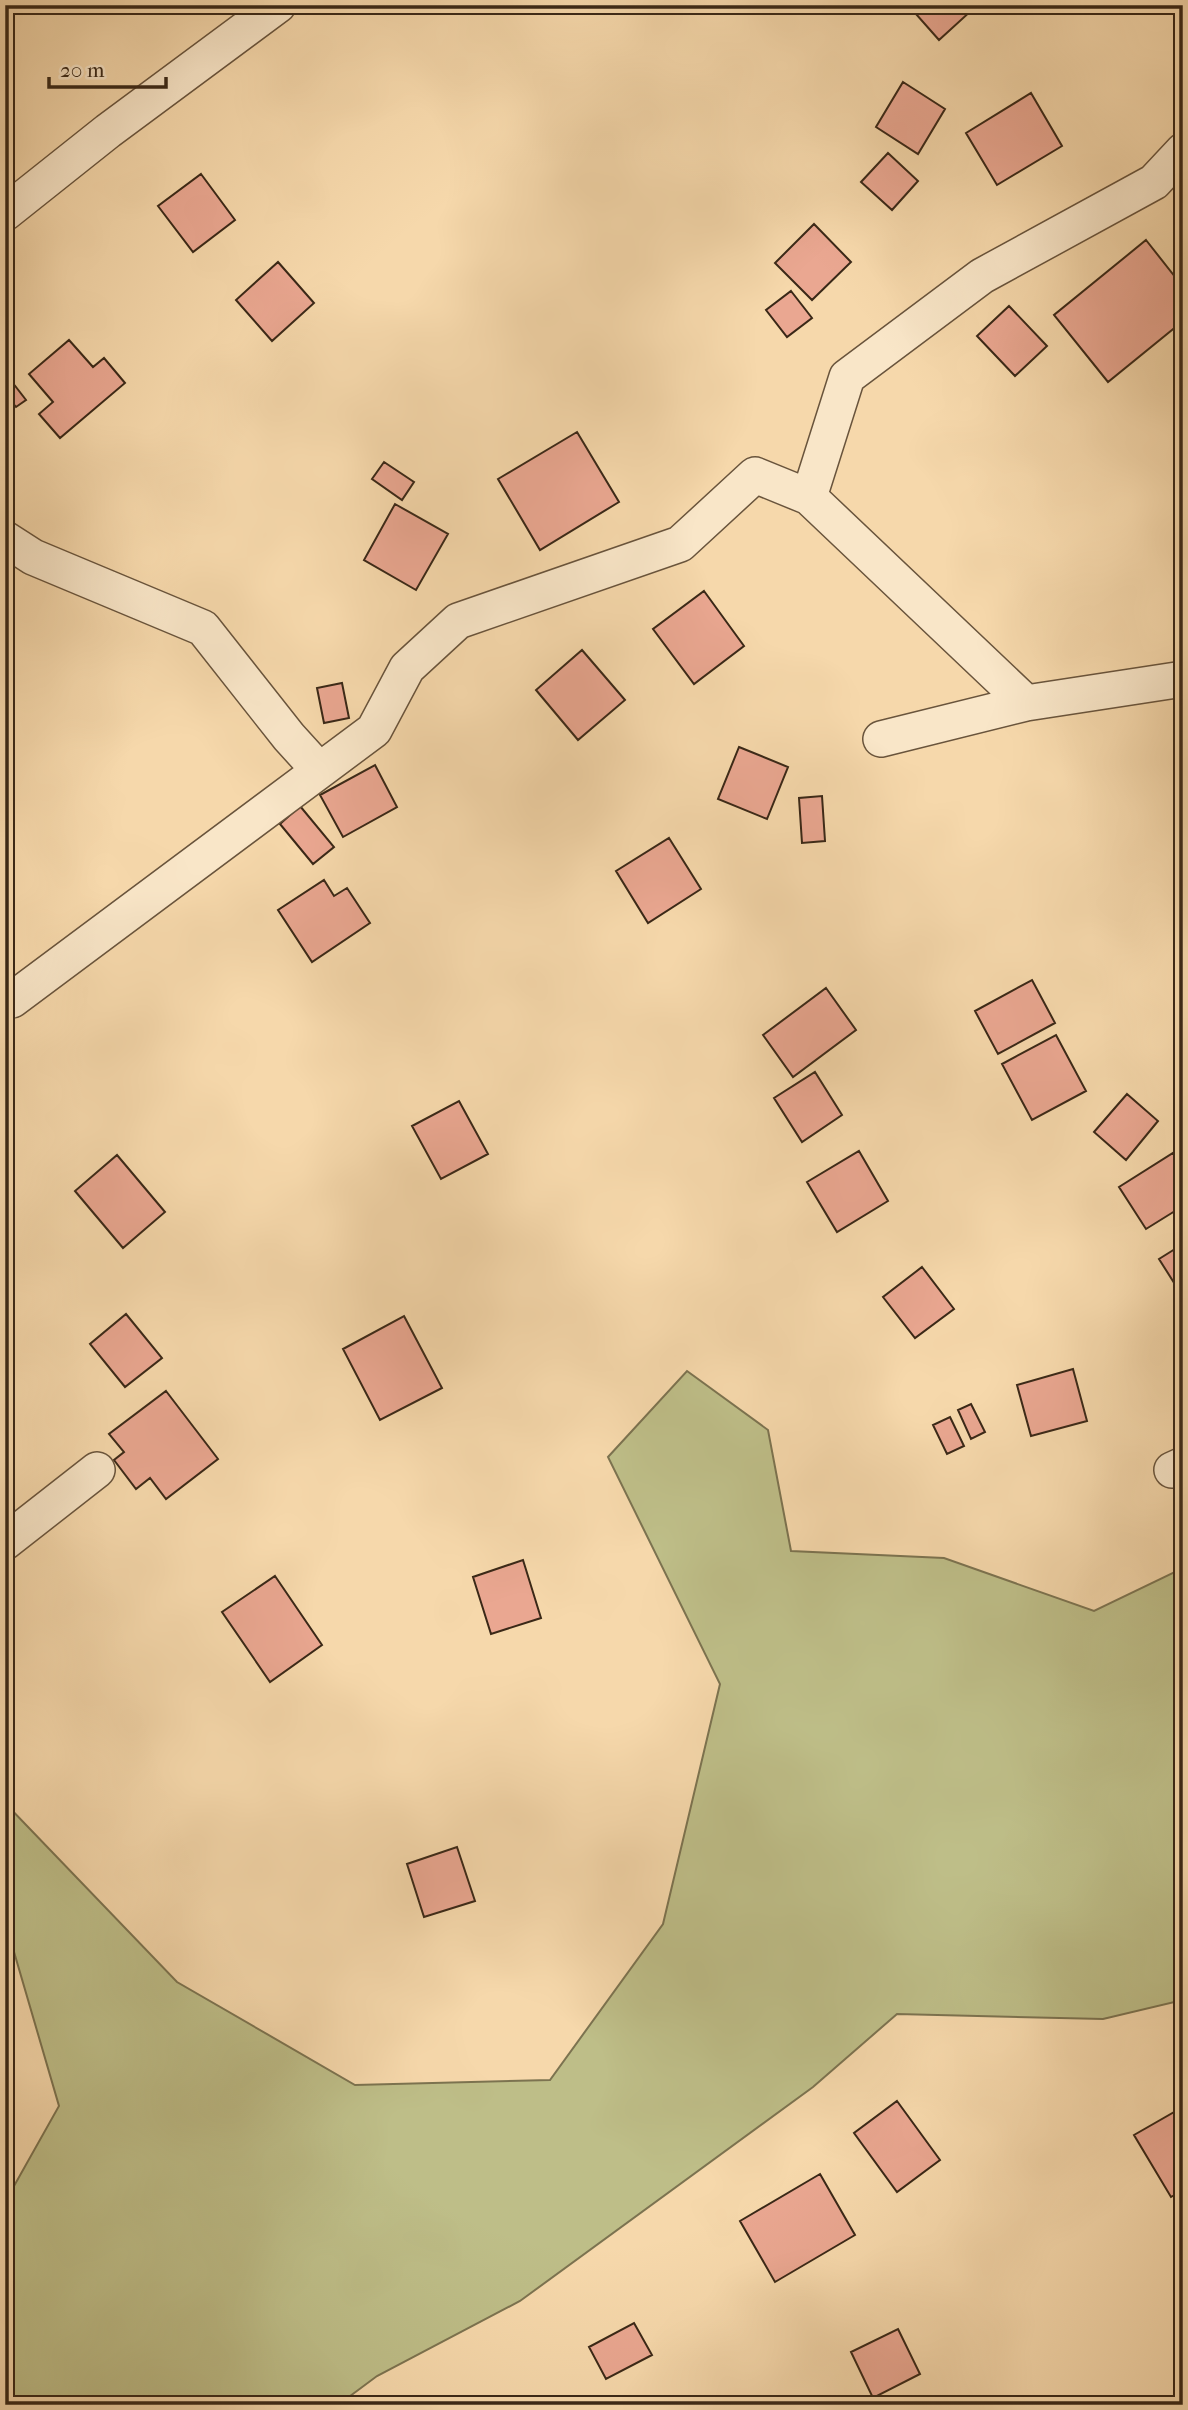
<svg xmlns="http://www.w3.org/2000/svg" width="1188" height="2410" font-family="'IM FELL French Canon',serif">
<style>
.green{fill:#bebe88;stroke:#7c7350;stroke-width:2}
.building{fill:#eaa791;stroke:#3a2817;stroke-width:2}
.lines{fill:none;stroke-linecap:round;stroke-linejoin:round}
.street-casing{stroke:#69543c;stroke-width:38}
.street{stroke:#f9e6c8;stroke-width:35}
</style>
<rect width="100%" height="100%" fill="#f6d8ab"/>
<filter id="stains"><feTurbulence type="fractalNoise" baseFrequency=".00286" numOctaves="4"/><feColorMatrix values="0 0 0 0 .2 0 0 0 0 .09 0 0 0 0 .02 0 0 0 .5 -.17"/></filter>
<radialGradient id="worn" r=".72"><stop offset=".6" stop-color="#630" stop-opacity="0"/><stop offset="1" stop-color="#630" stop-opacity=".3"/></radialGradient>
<path class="green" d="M 687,1371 L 768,1430 L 791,1551 L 944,1558 L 1094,1611 L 1183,1568 L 1183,2000 L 1103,2019 L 897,2014 L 813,2087 L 520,2301 L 377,2376 L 338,2405 L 5,2405 L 5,2202 L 59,2106 L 5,1921 L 5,1803 L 177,1982 L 355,2085 L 550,2080 L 663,1924 L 720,1684 L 608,1457 Z"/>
<path class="building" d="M 908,5 L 968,5 L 972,10 L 939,40 Z
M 903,82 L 945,109 L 918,154 L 876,127 Z
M 1031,93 L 1062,146 L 997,185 L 966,133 Z
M 888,153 L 918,181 L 892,210 L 861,182 Z
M 201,174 L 235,220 L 193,252 L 158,206 Z
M 814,224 L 851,262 L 812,300 L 775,263 Z
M 1146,240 L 1183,287 L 1183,321 L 1108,382 L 1054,315 Z
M 278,262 L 314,303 L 272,341 L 236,300 Z
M 791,291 L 812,318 L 787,337 L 766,310 Z
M 1009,306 L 1047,346 L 1015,376 L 977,336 Z
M 69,340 L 93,367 L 104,358 L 125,383 L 60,438 L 39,414 L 53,402 L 29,374 Z
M 9,378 L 26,400 L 16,407 L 5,393 L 5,381 Z
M 577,432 L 619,502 L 540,550 L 498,479 Z
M 384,462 L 414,482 L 402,500 L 372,479 Z
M 395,504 L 448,534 L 416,590 L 364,560 Z
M 704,591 L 744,646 L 694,684 L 653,629 Z
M 582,650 L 625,700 L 578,740 L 536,690 Z
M 342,683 L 349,718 L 324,723 L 317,688 Z
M 739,747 L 788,767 L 767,819 L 718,799 Z
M 375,765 L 397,807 L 343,837 L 320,795 Z
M 822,796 L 825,841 L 802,843 L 799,798 Z
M 300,806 L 334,847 L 313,864 L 280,824 Z
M 669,838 L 701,889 L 648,923 L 616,871 Z
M 324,880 L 334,896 L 347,888 L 370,923 L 312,962 L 278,910 Z
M 1032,980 L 1055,1023 L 998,1054 L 975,1011 Z
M 826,988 L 856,1030 L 793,1077 L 763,1035 Z
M 1056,1035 L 1086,1091 L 1032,1120 L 1002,1064 Z
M 815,1072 L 842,1115 L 802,1142 L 774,1098 Z
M 1127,1094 L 1158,1121 L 1126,1160 L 1094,1132 Z
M 459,1101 L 488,1154 L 441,1179 L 412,1126 Z
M 859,1151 L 888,1201 L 837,1232 L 807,1182 Z
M 1173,1153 L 1183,1170 L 1183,1206 L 1146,1229 L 1119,1187 Z
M 117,1155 L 165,1212 L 123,1248 L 75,1191 Z
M 1183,1244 L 1183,1297 L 1159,1259 Z
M 922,1267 L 954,1309 L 915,1338 L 883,1297 Z
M 126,1314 L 162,1358 L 125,1387 L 90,1344 Z
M 404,1316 L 442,1388 L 380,1420 L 343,1349 Z
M 1073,1369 L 1087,1421 L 1031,1436 L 1017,1385 Z
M 166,1391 L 218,1459 L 166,1499 L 150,1478 L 136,1489 L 114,1460 L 124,1452 L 109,1434 Z
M 971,1404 L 985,1432 L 971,1439 L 958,1410 Z
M 950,1417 L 964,1446 L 947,1454 L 933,1425 Z
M 523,1560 L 541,1618 L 491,1634 L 473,1577 Z
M 275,1576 L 322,1645 L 270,1682 L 222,1612 Z
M 457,1847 L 475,1901 L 424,1917 L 407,1864 Z
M 897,2101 L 940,2160 L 897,2192 L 854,2133 Z
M 1183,2107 L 1183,2190 L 1171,2197 L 1134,2135 Z
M 820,2174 L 855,2235 L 775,2282 L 740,2221 Z
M 634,2323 L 652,2355 L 606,2379 L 589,2347 Z
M 898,2329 L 920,2374 L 873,2398 L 851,2352 Z"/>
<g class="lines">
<g class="street-casing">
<path id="street" d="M 5,213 L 108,131 L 278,5
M 809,497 L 847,377 L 982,276 L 1154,182 L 1183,151
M 5,539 L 33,557 L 203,628 L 289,737 L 319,770
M 881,739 L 1026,703 L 1183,679
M 5,999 L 12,1000 L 374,730 L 407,668 L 458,621 L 680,544 L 755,475 L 809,497 L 1026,703
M 1172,1470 L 1183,1465
M 5,1542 L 97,1470"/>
</g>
<use href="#street" class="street"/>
</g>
<rect width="1188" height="2410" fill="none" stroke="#f6d8ab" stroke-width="28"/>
<rect x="7" y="7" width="1174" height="2396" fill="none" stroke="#3a2817" stroke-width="3.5"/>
<rect x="14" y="14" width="1160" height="2382" fill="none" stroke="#3a2817" stroke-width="2"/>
<path d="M49 77v10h117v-10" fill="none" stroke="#3a2817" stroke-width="3.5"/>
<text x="60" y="77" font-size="21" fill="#3a2817" stroke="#f9e6c8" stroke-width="5" paint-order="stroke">20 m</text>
<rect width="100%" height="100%" filter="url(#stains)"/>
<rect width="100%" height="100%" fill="url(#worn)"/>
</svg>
